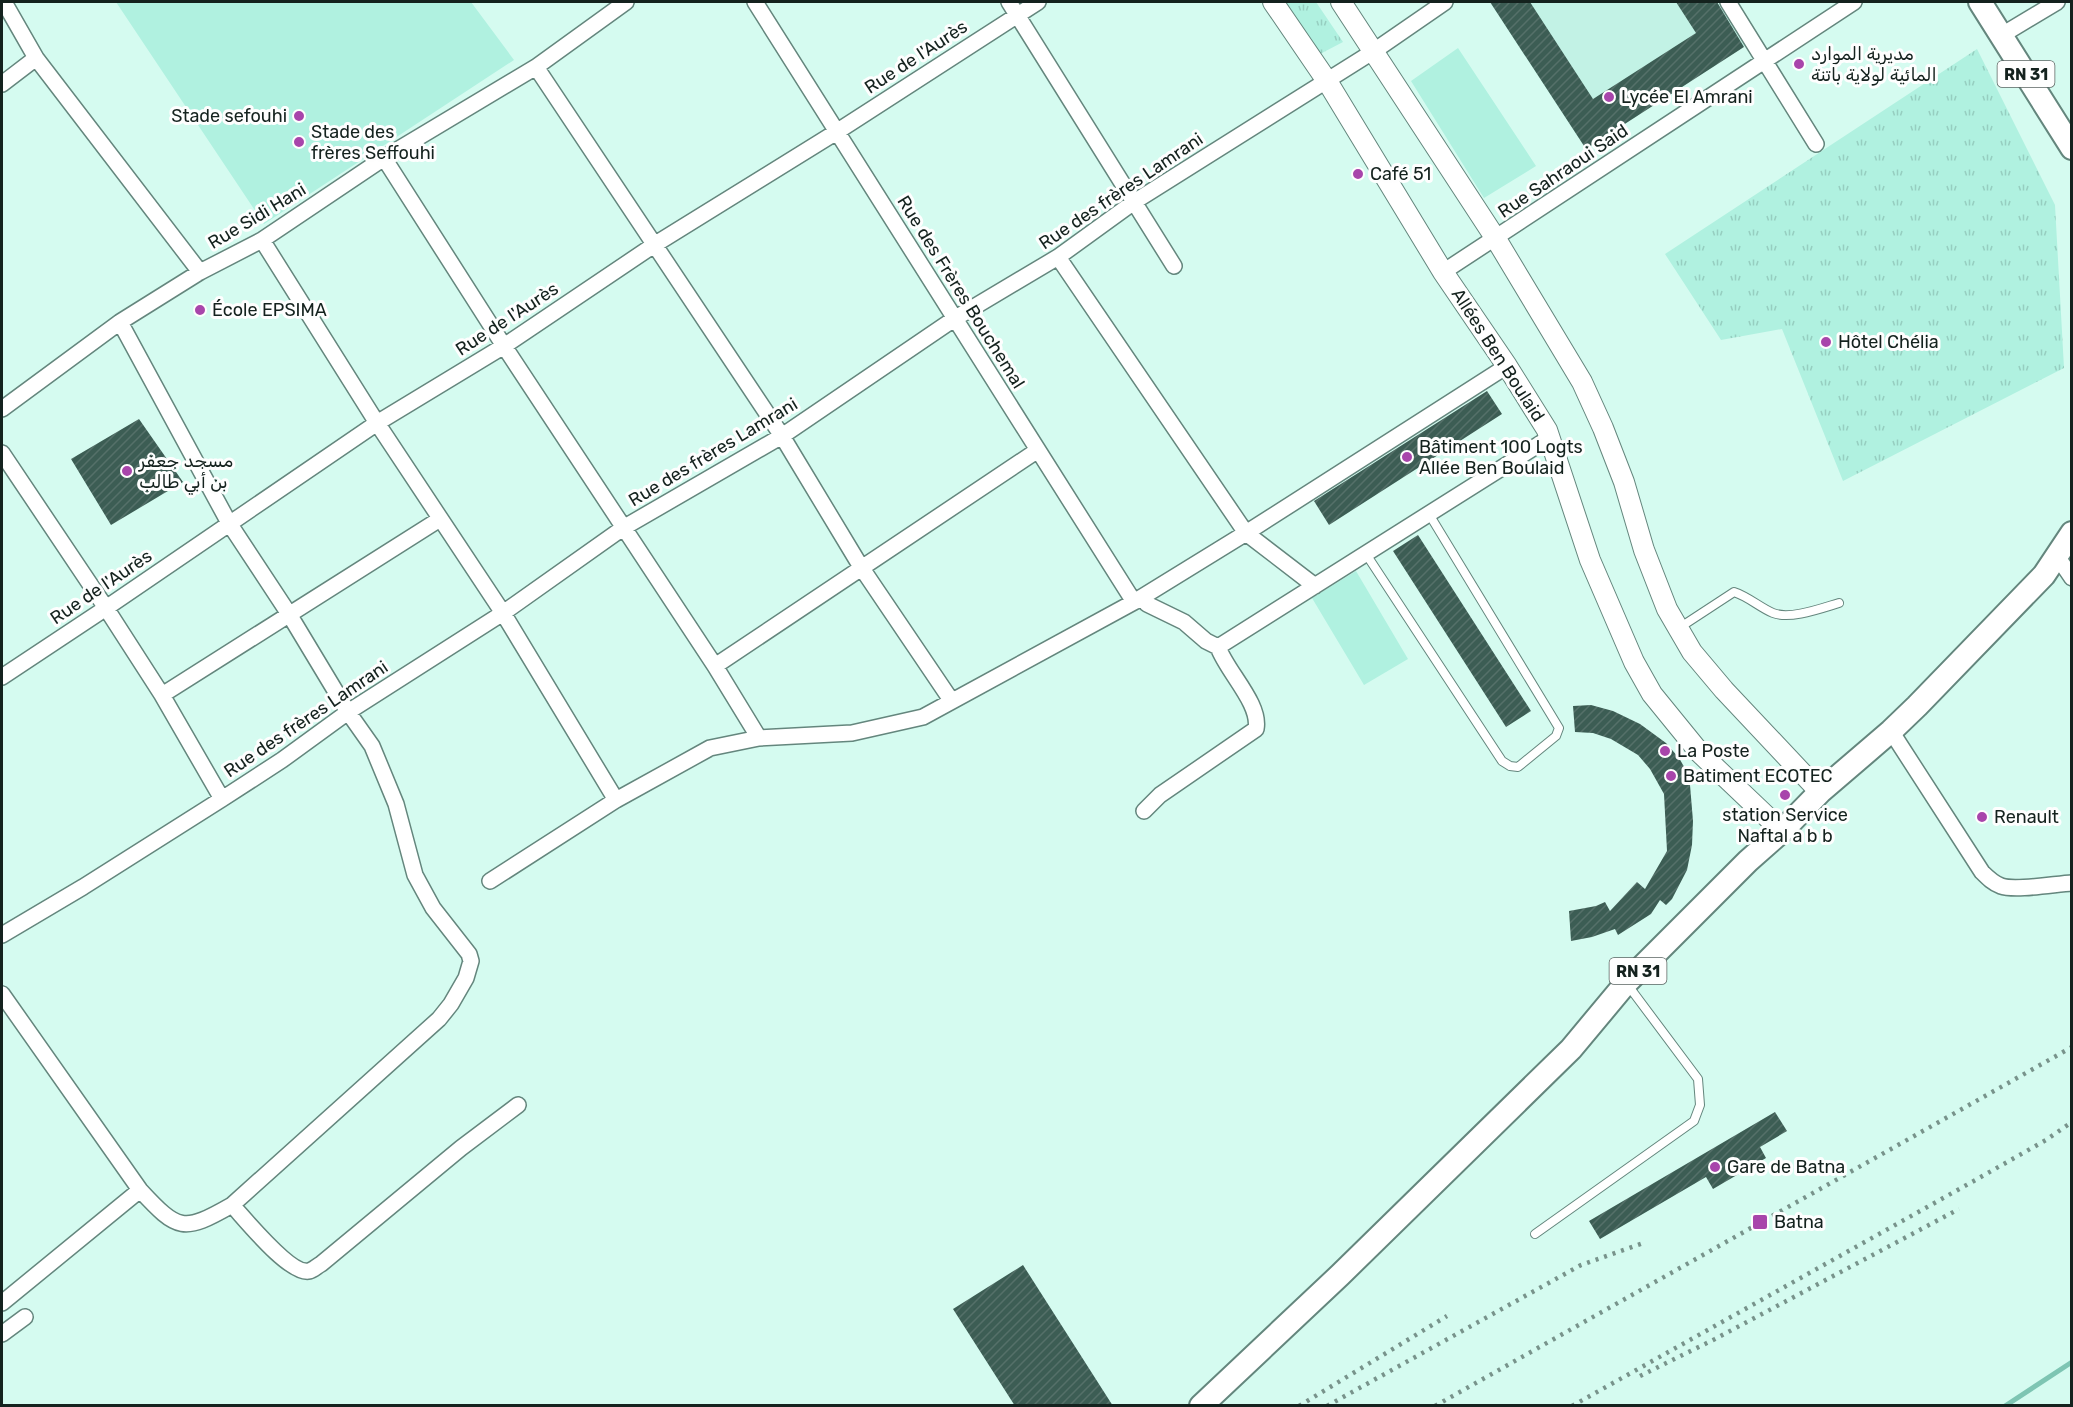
<svg xmlns="http://www.w3.org/2000/svg" width="2073" height="1407" font-family="Rubik,'Noto Sans Arabic',sans-serif">
<style>
.built{fill:#c2f2e5}
.green{fill:#b0f1e0}
.park{fill:url(#park-tufts)}
.lines{fill:none;stroke-linecap:round;stroke-linejoin:round}
.stream{stroke:#7ec5b3;stroke-width:5}
.building{fill:url(#building-hatch)}
.lane-casing{stroke:#64867d;stroke-width:10}
.street-casing{stroke:#64867d;stroke-width:18}
.secondary-casing{stroke:#64867d;stroke-width:22}
.primary-casing{stroke:#64867d;stroke-width:26}
.lane{stroke:#fff;stroke-width:8}
.street{stroke:#fff;stroke-width:15}
.secondary{stroke:#fff;stroke-width:20}
.primary{stroke:#fff;stroke-width:22}
.rail{stroke:#78938b;stroke-width:4.5;stroke-dasharray:3 6;stroke-linecap:butt}
.poi-dot{fill:#a845ab;stroke:#fefefe;stroke-width:2}
.labels{text-anchor:middle;dominant-baseline:central;stroke-width:6;stroke-linejoin:round;paint-order:stroke}
.shield{fill:#fefefe;stroke:#5a6461;stroke-width:1.5}
.shield-label{font-size:16px;font-weight:bold;fill:#14221e}
.poi-label{font-size:18px;fill:#14221e;stroke:#fefefe;text-anchor:start}
.street-label{font-size:18px;fill:#14221e;stroke:#fefefe}
</style>
<defs>
<pattern id="park-tufts" width="24" height="20" patternUnits="userSpaceOnUse" patternTransform="scale(1.5)"><rect width="24" height="20" fill="#b0f1e0"/><path d="M3 7l-1-3M5 7V3M7 7l1-3M15 17l-1-3M17 17v-4M19 17l1-3" fill="none" stroke="#96cec0"/></pattern>
<pattern id="building-hatch" width="6" height="6" patternUnits="userSpaceOnUse" patternTransform="scale(1.5)"><rect width="6" height="6" fill="#3c5d54"/><path d="M-1 1l2-2M0 6l6-6M5 7l2-2" fill="none" stroke="#557069"/></pattern>
</defs>
<rect width="100%" height="100%" fill="#d5fbf0"/>
<path class="built" d="M 1490,2 L 1717,2 L 1746,45 L 1586,149 Z"/>
<path class="green" d="M 116,2 L 471,2 L 514,60 L 264,224 Z
M 1458,48 L 1536,166 L 1484,198 L 1411,81 Z
M 1356,571 L 1408,659 L 1364,685 L 1312,598 Z"/>
<path class="park" d="M 1283,2 L 1316,2 L 1343,42 L 1320,54 Z
M 1977,49 L 2055,205 L 2064,368 L 1843,481 L 1782,329 L 1721,340 L 1665,254 Z"/>
<g class="lines">
<path class="stream" d="M 2005,1406 L 2072,1362"/>
</g>
<path class="building" d="M 1490,2 L 1530,2 L 1593,99 L 1696,33 L 1676,2 L 1717,2 L 1744,47 L 1586,149 Z
M 1487,391 L 1502,414 L 1329,525 L 1314,501 Z
M 139,419 L 183,482 L 111,525 L 71,459 Z
M 1418,535 L 1531,711 L 1506,727 L 1393,551 Z
M 1591,705 L 1613,711 L 1640,724 L 1666,743 L 1679,758 L 1686,770 L 1690,785 L 1693,821 L 1692,845 L 1687,870 L 1672,899 L 1666,905 L 1660,900 L 1651,914 L 1618,935 L 1615,929 L 1592,937 L 1571,941 L 1569,911 L 1596,906 L 1605,902 L 1610,911 L 1637,882 L 1645,889 L 1667,851 L 1664,794 L 1650,769 L 1638,755 L 1611,739 L 1593,733 L 1575,732 L 1573,706 Z
M 1775,1112 L 1787,1131 L 1760,1147 L 1766,1158 L 1713,1189 L 1706,1177 L 1600,1239 L 1589,1221 Z
M 1023,1265 L 1113,1406 L 1015,1406 L 953,1309 Z"/>
<g class="lines">
<g class="lane-casing">
<path id="lane" d="M 1366,554 L 1502,761 L 1510,766 L 1518,767 L 1556,736 L 1559,728 L 1429,514
M 1679,628 L 1734,592 C 1749,597 1759,607 1773,613 C 1790,620 1822,608 1839,603
M 1535,1234 L 1694,1121 L 1700,1105 L 1698,1079 L 1627,984"/>
</g>
<g class="street-casing">
<path id="street" d="M 4,2 L 36,58 L 200,272
M 755,2 L 1134,602
M 1009,2 L 1174,266
M 1728,2 L 1816,144
M 2002,35 L 2057,2
M 536,67 L 782,436 L 861,567 L 951,700
M 2,84 L 36,58
M 384,158 L 504,346 L 715,666 L 759,738
M 262,240 L 377,423 L 503,613 L 616,800
M 1058,257 L 1246,533 L 1315,586
M 1443,272 L 1854,2
M 2,409 L 120,322 L 200,272 L 262,240 L 384,158 L 536,67 L 626,2
M 2,453 L 106,608 L 162,695 L 222,799
M 2057,556 L 2072,578
M 1147,604 L 1184,622 L 1206,641 L 1218,647
M 715,666 L 1038,450
M 2,677 L 106,608 L 377,423 L 504,346 L 654,245 L 838,131 L 1038,2
M 162,695 L 440,519
M 1891,731 L 1982,872 C 1988,878 1993,883 2001,886 C 2015,891 2055,884 2072,883
M 1144,811 L 1160,795 L 1256,729 C 1261,704 1227,672 1218,647 L 1549,438
M 490,881 L 616,800 L 710,748 L 759,738 L 852,733 L 923,717 L 1134,602 L 1246,533 L 1507,366
M 2,935 L 83,887 L 222,799 L 282,760 L 348,712 L 503,613 L 623,528 L 782,436 L 954,319 L 1058,257 L 1134,202 L 1374,51 L 1445,2
M 2,994 L 140,1190 C 178,1231 183,1233 232,1205 L 439,1019 L 451,1004 L 466,978 L 471,961 L 469,954 L 433,908 L 415,875 L 396,804 L 372,746 L 348,712 L 289,614 L 229,523 L 120,322
M 232,1205 C 245,1219 290,1275 309,1271 C 313,1270 317,1266 321,1264 L 461,1148 L 518,1105
M 2,1303 L 140,1190
M 2,1334 L 25,1317"/>
</g>
<g class="secondary-casing">
<path id="secondary" d="M 1273,2 L 1327,81 L 1443,272 L 1507,366 L 1547,430 L 1590,560 L 1634,662 L 1652,694 L 1700,753 L 1782,831
M 1341,2 L 1496,239 L 1582,382 L 1603,428 L 1624,482 L 1644,550 L 1667,609 L 1692,652 L 1724,690 L 1820,792"/>
</g>
<g class="primary-casing">
<path id="primary" d="M 1980,2 L 2072,148
M 1201,1406 L 1340,1275 L 1571,1049 L 1626,983 L 1748,861 L 1782,831 L 1820,792 L 1891,731 L 1917,706 L 2044,575 L 2072,533"/>
</g>
<use href="#lane" class="lane"/>
<use href="#street" class="street"/>
<use href="#secondary" class="secondary"/>
<use href="#primary" class="primary"/>
<path class="rail" d="M 1640,1376 L 1715,1339 L 1959,1209
M 1299,1406 L 1447,1316
M 1327,1406 L 1581,1265 L 1643,1243
M 1435,1406 L 2072,1047
M 1572,1406 L 1979,1178 L 2046,1140 L 2072,1122"/>
</g>
<g class="poi-dot">
<circle cx="1799" cy="64" r="6"/>
<circle cx="1609" cy="97" r="6"/>
<circle cx="299" cy="116" r="6"/>
<circle cx="299" cy="142" r="6"/>
<circle cx="1358" cy="174" r="6"/>
<circle cx="200" cy="310" r="6"/>
<circle cx="1826" cy="342" r="6"/>
<circle cx="1407" cy="457" r="6"/>
<circle cx="127" cy="471" r="6"/>
<circle cx="1665" cy="751" r="6"/>
<circle cx="1671" cy="776" r="6"/>
<circle cx="1785" cy="795" r="6"/>
<circle cx="1982" cy="817" r="6"/>
<circle cx="1715" cy="1167" r="6"/>
<rect x="1752" y="1214" width="16" height="16" rx="3"/>
</g>
<g class="labels">
<g class="shield">
<rect x="1997.5" y="61" width="57" height="26" rx="4.5"/>
<rect x="1609.5" y="958" width="57" height="26" rx="4.5"/>
</g>
<g class="shield-label">
<text x="2026" y="74">RN 31</text>
<text x="1638" y="971">RN 31</text>
</g>
<g class="poi-label">
<text x="1811" y="54">مديرية الموارد<tspan x="1811" dy="21">المائية لولاية باتنة</tspan></text>
<text x="1621" y="97">Lycée El Amrani</text>
<text x="287" y="116" text-anchor="end">Stade sefouhi</text>
<text x="311" y="132">Stade des<tspan x="311" dy="21">frères Seffouhi</tspan></text>
<text x="1370" y="174">Café 51</text>
<text x="212" y="310">École EPSIMA</text>
<text x="1838" y="342">Hôtel Chélia</text>
<text x="1419" y="447">Bâtiment 100 Logts<tspan x="1419" dy="21">Allée Ben Boulaid</tspan></text>
<text x="139" y="461">مسجد جعفر<tspan x="139" dy="21">بن أبي طالب</tspan></text>
<text x="1677" y="751">La Poste</text>
<text x="1683" y="776">Batiment ECOTEC</text>
<text x="1785" y="815" text-anchor="middle">station Service<tspan x="1785" dy="21">Naftal a b b</tspan></text>
<text x="1994" y="817">Renault</text>
<text x="1727" y="1167">Gare de Batna</text>
<text x="1774" y="1222">Batna</text>
</g>
<g class="street-label">
<text transform="translate(916 57) rotate(-33)">Rue de l'Aurès</text>
<text transform="translate(1563 171) rotate(-34)">Rue Sahraoui Said</text>
<text transform="translate(1121 191) rotate(-34)">Rue des frères Lamrani</text>
<text transform="translate(257 216) rotate(-31)">Rue Sidi Hani</text>
<text transform="translate(961 292) rotate(58)">Rue des Frères Bouchemal</text>
<text transform="translate(507 319) rotate(-33)">Rue de l'Aurès</text>
<text transform="translate(1498 355) rotate(57)">Allées Ben Boulaid</text>
<text transform="translate(713 452) rotate(-31)">Rue des frères Lamrani</text>
<text transform="translate(101 587) rotate(-34)">Rue de l'Aurès</text>
<text transform="translate(306 719) rotate(-34)">Rue des frères Lamrani</text>
</g>
</g>
<rect width="2073" height="1407" fill="none" stroke="#14221e" stroke-width="6"/>
</svg>
